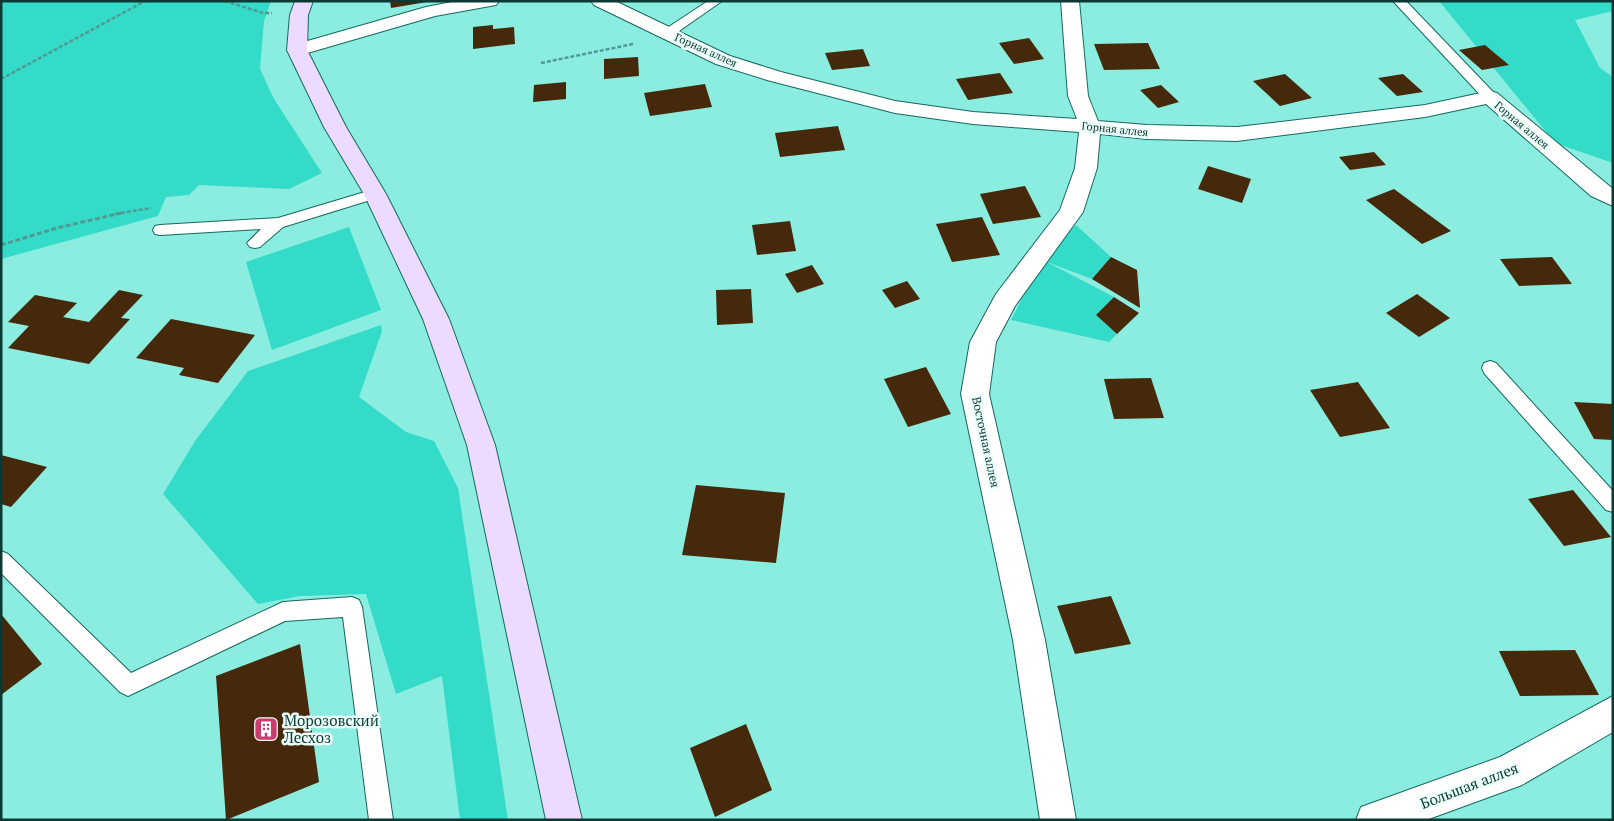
<svg xmlns="http://www.w3.org/2000/svg" width="1614" height="821" font-family="'PT Serif',serif">
<style>
.green{fill:#34dbc9}
.building{fill:#45290a}
.lines{fill:none;stroke-linecap:round;stroke-linejoin:round}
.service-casing{stroke:#16685f;stroke-width:2}
.minor-casing{stroke:#16685f;stroke-width:2}
.secondary-casing{stroke:#16685f;stroke-width:2}
.path-far1{stroke:#519a91;stroke-width:2.5;stroke-dasharray:4 2;stroke-linecap:butt}
.path{stroke:#519a91;stroke-width:3;stroke-dasharray:5 2.5;stroke-linecap:butt}
.service{fill:#fff;fill-rule:evenodd}
.minor{fill:#fff;fill-rule:evenodd}
.secondary{fill:#ecdbfe;fill-rule:evenodd}
.labels{text-anchor:middle;dominant-baseline:central;stroke-width:5;stroke-linejoin:round;paint-order:stroke}
.far-street-label{font-size:11px;fill:#0d3934;stroke:#ecfefa}
.street-label{font-size:12px;fill:#0d3934;stroke:#ecfefa}
.near-poi-label{font-size:15px;fill:#0d3934;stroke:#ecfefa;text-anchor:start}
.near-street-label{font-size:15px;fill:#0d3934;stroke:#ecfefa}
</style>
<rect width="100%" height="100%" fill="#8beddf"/>
<path class="green" d="M 1,1 L 271,1 L 264,21 L 260,69 L 274,99 L 322,173 L 289,189 L 199,185 L 189,195 L 166,197 L 158,216 L 1,259 Z
M 1439,1 L 1613,1 L 1613,11 L 1575,20 L 1600,68 L 1613,77 L 1613,163 L 1555,143 Z
M 1076,225 L 1111,257 L 1092,279 L 1047,262 L 1114,297 L 1096,315 L 1117,334 L 1109,342 L 1011,320 L 1041,260 Z
M 349,227 L 381,310 L 272,350 L 246,262 Z
M 381,325 L 382,331 L 359,397 L 406,432 L 434,441 L 458,488 L 508,820 L 460,820 L 442,676 L 396,694 L 366,594 L 300,596 L 258,604 L 163,494 L 195,441 L 248,371 Z"/>
<path class="building" d="M 390,1 L 427,1 L 427,2 L 391,8 Z
M 493,25 L 493,29 L 514,27 L 515,44 L 473,49 L 473,27 Z
M 1029,38 L 1044,59 L 1014,64 L 999,43 Z
M 1148,43 L 1160,69 L 1104,70 L 1094,44 Z
M 1485,45 L 1509,65 L 1482,70 L 1459,50 Z
M 863,49 L 870,66 L 832,70 L 825,53 Z
M 638,57 L 639,76 L 604,79 L 604,59 Z
M 1000,73 L 1013,93 L 968,100 L 956,79 Z
M 1285,74 L 1312,98 L 1280,106 L 1253,81 Z
M 1403,74 L 1423,92 L 1397,96 L 1378,78 Z
M 566,82 L 566,99 L 533,102 L 534,85 Z
M 705,84 L 712,107 L 650,116 L 644,93 Z
M 1161,85 L 1179,102 L 1158,108 L 1140,90 Z
M 838,126 L 845,150 L 780,157 L 775,133 Z
M 1374,152 L 1386,165 L 1350,170 L 1339,157 Z
M 1208,166 L 1251,179 L 1242,203 L 1198,189 Z
M 1025,186 L 1041,217 L 993,224 L 980,194 Z
M 1394,189 L 1451,231 L 1422,244 L 1366,200 Z
M 982,217 L 1000,255 L 952,262 L 936,224 Z
M 790,221 L 796,251 L 757,255 L 752,225 Z
M 1111,257 L 1137,270 L 1140,308 L 1092,279 Z
M 1552,257 L 1572,284 L 1519,286 L 1500,259 Z
M 812,265 L 824,284 L 797,293 L 785,274 Z
M 907,281 L 920,299 L 895,308 L 882,290 Z
M 751,289 L 753,323 L 717,325 L 716,290 Z
M 119,290 L 143,295 L 121,318 L 130,319 L 89,364 L 8,348 L 29,326 L 8,322 L 35,295 L 77,303 L 63,317 L 89,322 Z
M 1417,294 L 1450,318 L 1419,337 L 1386,313 Z
M 1114,297 L 1139,313 L 1117,334 L 1096,315 Z
M 171,319 L 255,335 L 218,383 L 179,375 L 184,368 L 136,358 Z
M 926,367 L 951,414 L 908,427 L 884,379 Z
M 1151,378 L 1164,418 L 1114,419 L 1104,379 Z
M 1358,382 L 1390,428 L 1340,437 L 1310,390 Z
M 1574,402 L 1613,404 L 1613,440 L 1594,439 Z
M 1,455 L 47,467 L 11,507 L 1,504 Z
M 696,485 L 785,493 L 776,563 L 682,555 Z
M 1573,490 L 1611,537 L 1564,546 L 1528,499 Z
M 1111,596 L 1131,644 L 1075,654 L 1057,606 Z
M 1,614 L 42,664 L 1,695 Z
M 300,644 L 319,782 L 226,820 L 216,676 Z
M 1575,650 L 1599,695 L 1520,696 L 1499,651 Z
M 746,724 L 772,790 L 715,817 L 690,748 Z"/>
<g class="lines">
<g class="service-casing">
<path id="service" d="M 708,1 L 722,1 L 672,36 L 664,36 L 662,33 L 664,30 Z
M 1393,1 L 1406,1 L 1495,94 L 1497,97 L 1495,100 L 1485,100 Z
M 375,189 L 380,191 L 382,194 L 380,197 L 283,227 L 260,247 L 255,248 L 250,247 L 247,243 L 261,229 L 160,235 L 155,234 L 153,230 L 155,226 L 160,225 L 278,218 Z
M 1490,361 L 1496,363 L 1613,491 L 1613,512 L 1606,510 L 1484,373 L 1482,368 L 1484,363 Z
M 1,551 L 8,554 L 131,673 L 283,602 L 352,597 L 359,600 L 362,607 L 393,820 L 369,820 L 343,617 L 285,621 L 128,696 L 120,692 L 1,573 Z"/>
</g>
<g class="minor-casing">
<path id="minor" d="M 457,1 L 499,1 L 496,5 L 435,16 L 297,56 L 290,54 L 287,50 L 290,46 L 426,7 Z
M 591,1 L 615,1 L 730,56 L 781,72 L 895,101 L 973,112 L 1077,119 L 1068,96 L 1061,1 L 1079,1 L 1088,96 L 1098,121 L 1147,125 L 1237,127 L 1425,105 L 1490,91 L 1497,93 L 1613,189 L 1613,206 L 1591,196 L 1486,104 L 1425,117 L 1237,141 L 1147,139 L 1100,134 L 1097,168 L 1083,212 L 1015,306 L 996,342 L 989,394 L 1045,640 L 1076,820 L 1040,820 L 1013,640 L 961,394 L 970,342 L 996,294 L 1060,210 L 1075,168 L 1079,132 L 973,124 L 895,113 L 767,80 L 716,64 L 594,5 Z
M 1613,696 L 1613,732 L 1522,785 L 1426,820 L 1356,820 L 1361,807 L 1500,757 Z"/>
</g>
<g class="secondary-casing">
<path id="secondary" d="M 295,1 L 313,1 L 308,15 L 307,50 L 346,127 L 386,194 L 449,319 L 495,445 L 582,820 L 546,820 L 467,445 L 423,319 L 364,194 L 324,127 L 287,50 L 290,15 Z"/>
</g>
<path class="path-far1" d="M 225,1 L 263,13 L 272,13
M 541,63 L 633,44
M 1,79 L 145,1
M 115,214 L 151,208"/>
<path class="path" d="M 1,245 L 57,228 L 121,213"/>
<use href="#service" class="service"/>
<use href="#minor" class="minor"/>
<use href="#secondary" class="secondary"/>
</g>
<defs>
<g id="building-square" transform="scale(1.25)"><rect x="-9" y="-9" width="18" height="18" rx="4" fill="#c93c6d" stroke="#ecfefa"/><path d="M-4-6H4V6H1V3H-1V6H-4ZM-2.5-4.3h1.7v1.8h-1.7ZM.8-4.3h1.7v1.8H.8ZM-2.5-1h1.7V.8h-1.7ZM.8-1h1.7V.8H.8Z" fill="#fff"/></g>
</defs>
<g fill-rule="evenodd">
<use href="#building-square" x="266" y="729"/>
</g>
<g class="labels">
<g class="far-street-label">
<text transform="translate(706 50) rotate(24)">Горная аллея</text>
<text transform="translate(1522 125) rotate(40)">Горная аллея</text>
<text transform="translate(1115 129) rotate(6)">Горная аллея</text>
</g>
<g class="street-label">
<text transform="translate(986 442) rotate(78)">Восточная аллея</text>
</g>
<g class="near-poi-label">
<text x="284" y="720">Морозовский<tspan x="284" dy="17">Лесхоз</tspan></text>
</g>
<g class="near-street-label">
<text transform="translate(1469 785) rotate(-21)">Большая аллея</text>
</g>
</g>
<rect width="1614" height="821" fill="none" stroke="#0d3934" stroke-width="5"/>
</svg>
